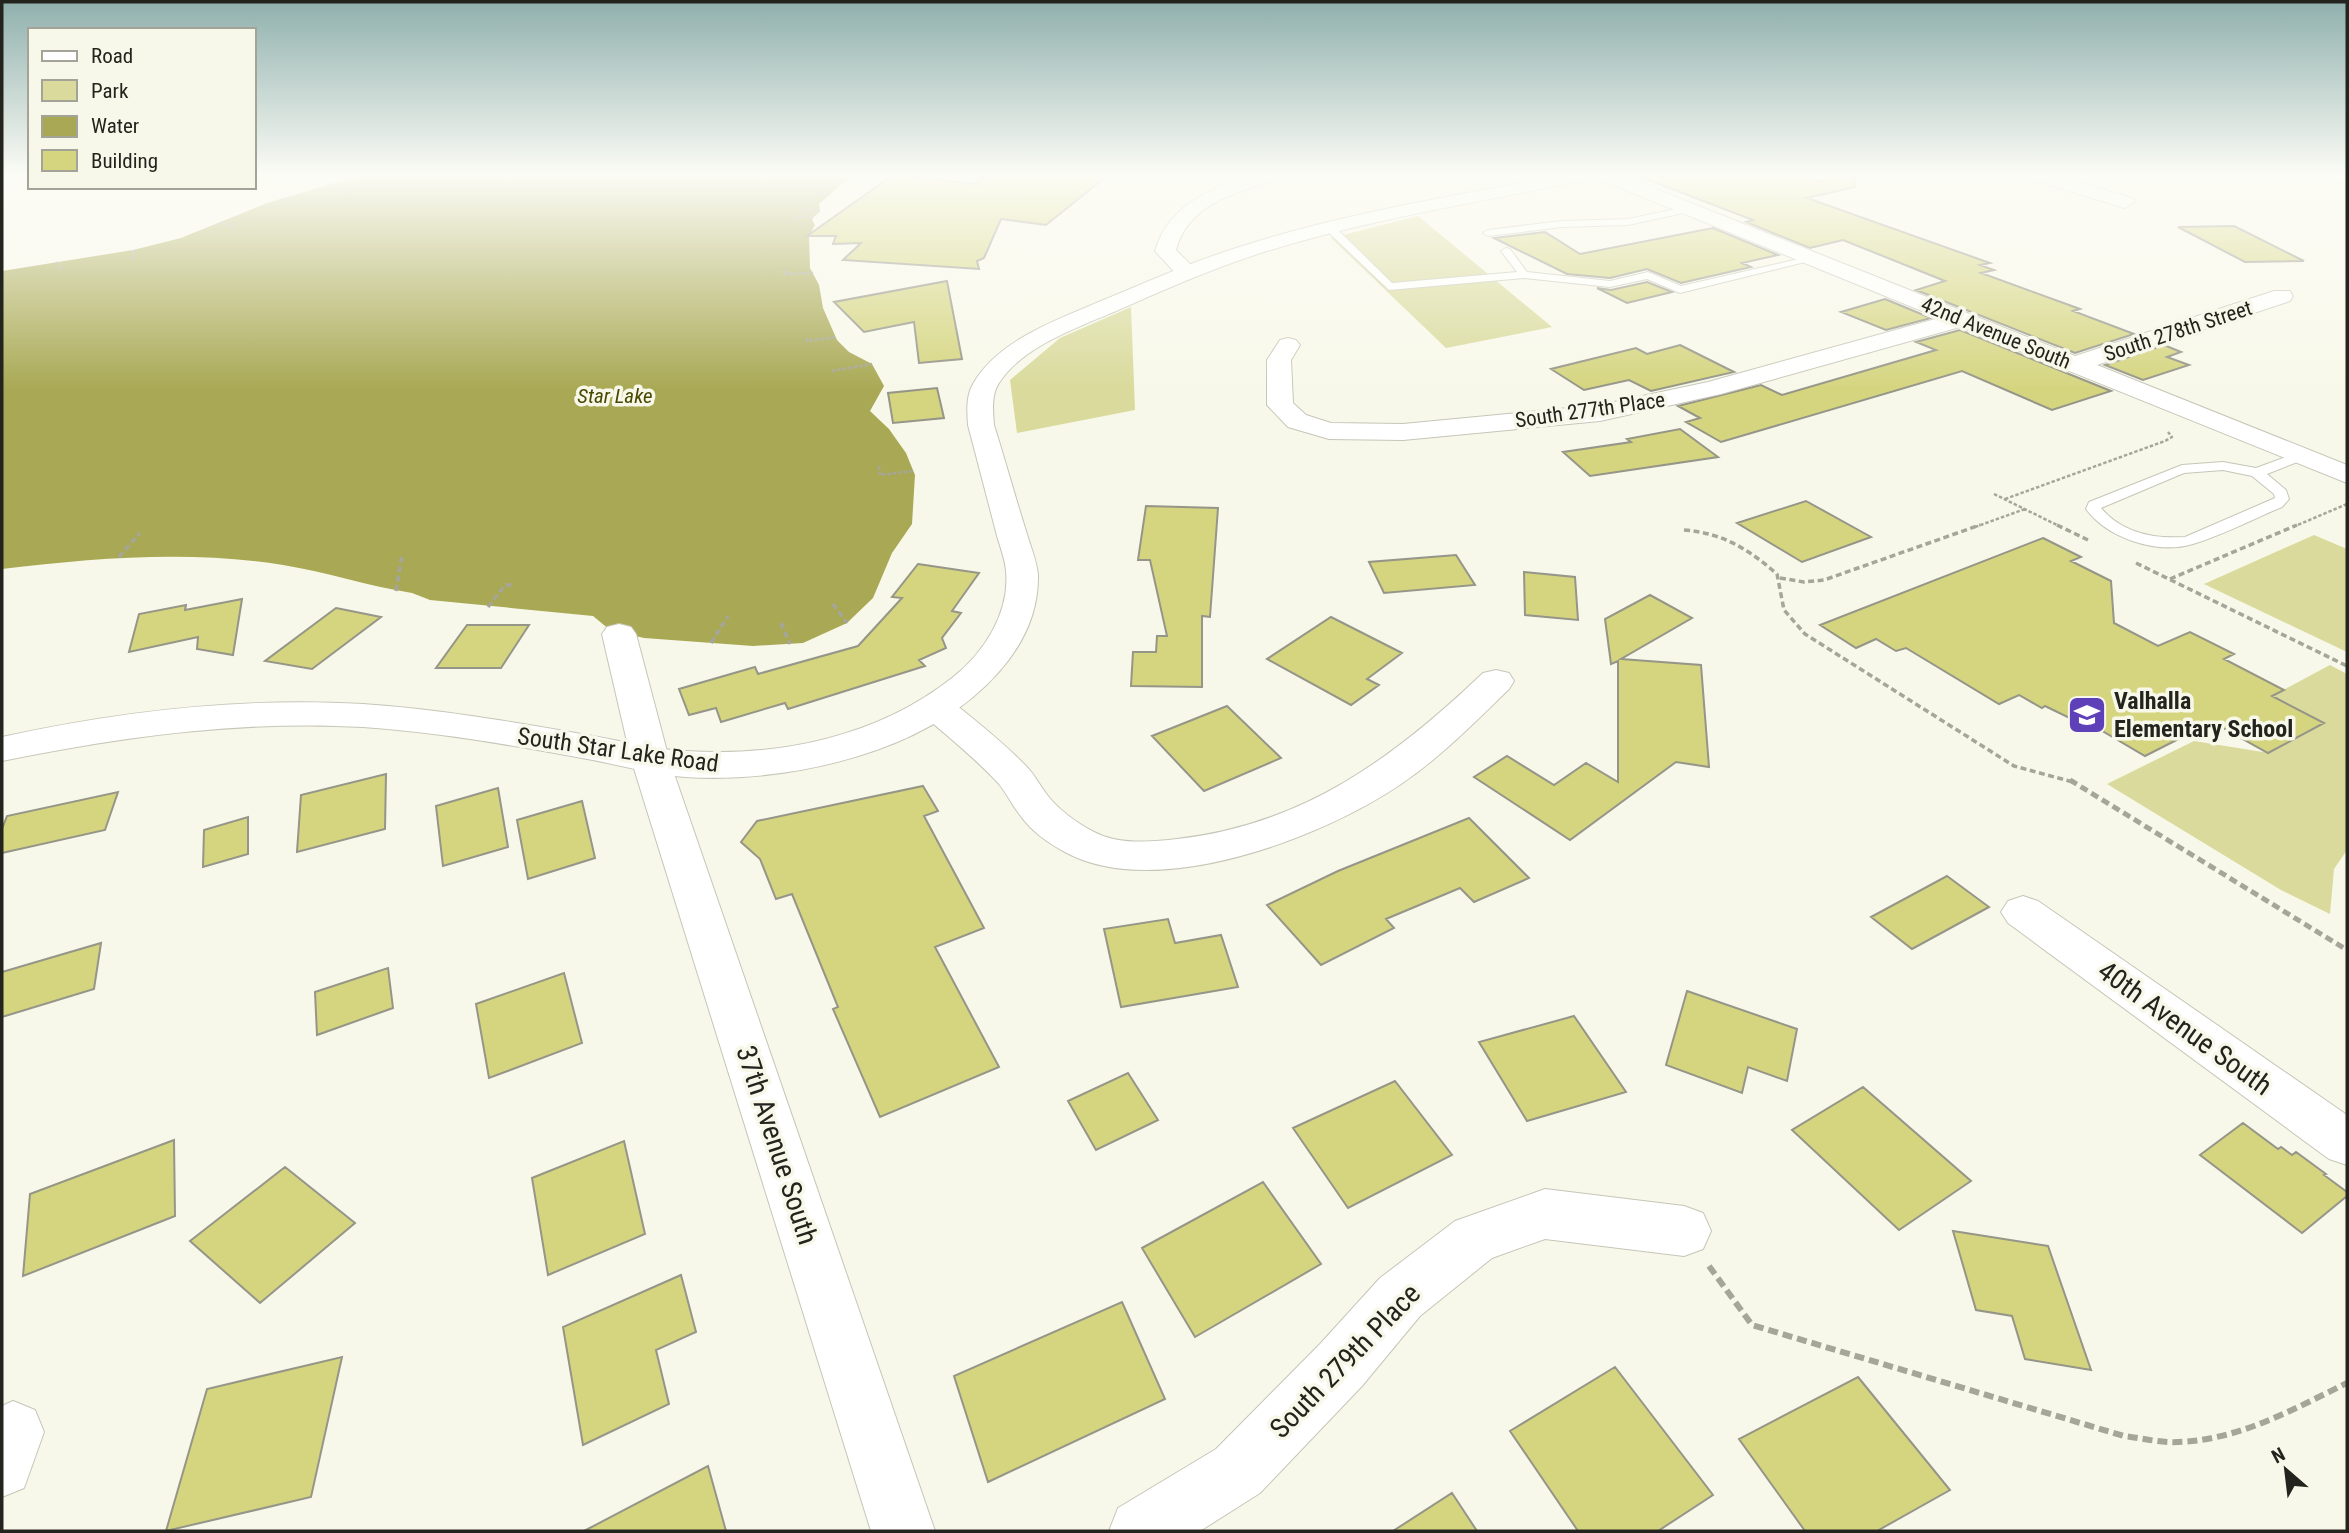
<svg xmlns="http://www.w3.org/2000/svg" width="2349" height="1533" font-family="'Roboto Condensed',sans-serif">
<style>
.green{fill:#d9da9b}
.water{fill:#a9a955}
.building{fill:#d5d580;stroke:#959588;stroke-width:2}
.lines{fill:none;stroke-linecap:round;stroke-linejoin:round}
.lane-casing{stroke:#c6c6b8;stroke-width:2}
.street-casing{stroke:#c6c6b8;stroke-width:2}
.secondary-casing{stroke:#c6c6b8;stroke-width:2}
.path-far3{stroke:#a5a59a;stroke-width:2.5;stroke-dasharray:3.5 2;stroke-linecap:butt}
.path-far2{stroke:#a5a59a;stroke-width:3.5;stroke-dasharray:6 3.5;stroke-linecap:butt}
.path-far1{stroke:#a5a59a;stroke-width:5;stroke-dasharray:8 4.5;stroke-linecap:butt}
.path{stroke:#a5a59a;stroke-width:6;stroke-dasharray:10 5;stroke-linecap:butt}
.lane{fill:#fff;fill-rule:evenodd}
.street{fill:#fff;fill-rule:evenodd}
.secondary{fill:#fff;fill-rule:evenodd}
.labels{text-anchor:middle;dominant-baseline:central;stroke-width:7;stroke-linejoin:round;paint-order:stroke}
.far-street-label{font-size:21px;fill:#24241e;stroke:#f8f8ea}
.far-water-label{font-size:21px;font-style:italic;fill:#494803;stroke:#f8f8ea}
.poi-label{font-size:24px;font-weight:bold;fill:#24241e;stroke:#f8f8ea;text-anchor:start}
.street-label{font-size:24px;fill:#24241e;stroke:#f8f8ea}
.near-street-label{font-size:28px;fill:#24241e;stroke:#f8f8ea}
</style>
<rect width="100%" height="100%" fill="#f8f8ea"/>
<path class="green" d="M 1418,216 L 1552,327 L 1446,348 L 1331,238 Z
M 1131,307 L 1135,410 L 1017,433 L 1010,380 L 1060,338 Z
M 2314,535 L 2347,549 L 2347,652 L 2204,584 Z
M 2330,665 L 2347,674 L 2347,850 L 2334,869 L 2330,914 L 2281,890 L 2107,784 L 2194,741 L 2269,753 L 2324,723 L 2272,696 Z"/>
<path class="water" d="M 361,175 L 858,175 C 841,182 833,193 819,204 L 820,211 L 812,219 L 815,225 L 809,236 L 810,268 L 819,285 L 823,308 L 837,340 L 849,352 L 872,364 L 884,386 L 870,411 L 889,429 L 906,453 L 915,475 L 912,524 L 892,553 L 873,598 L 847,623 L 803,643 L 753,646 L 644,638 L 610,630 L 593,616 L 430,600 L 412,593 C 368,586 326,572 283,565 C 188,550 96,558 2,569 L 2,271 L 133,250 L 181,238 L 267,203 Z"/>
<path class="building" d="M 893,175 L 978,184 L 979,175 L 1108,175 L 1046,225 L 1001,219 L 984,258 L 977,261 L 979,269 L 843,260 L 861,243 L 833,244 L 836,236 L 807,236 Z
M 1641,175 L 1806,175 L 1818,182 L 1825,179 L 1825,175 L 1854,175 L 1855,187 L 1807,198 L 1990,263 L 1980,265 L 1994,270 L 1981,273 L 2080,309 L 2073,311 L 2134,334 L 2075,353 L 1916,290 L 1945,281 L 1843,240 L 1810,248 L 1746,222 L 1753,220 L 1641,177 Z
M 2234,226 L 2304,261 L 2245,262 L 2178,227 Z
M 1713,228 L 1778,255 L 1742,263 L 1751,267 L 1681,283 L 1647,269 L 1610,278 L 1567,274 L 1494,238 L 1545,232 L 1580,254 Z
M 947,281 L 962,359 L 919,363 L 914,322 L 864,332 L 834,302 Z
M 1647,282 L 1672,292 L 1627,303 L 1597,288 L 1611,290 Z
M 1885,299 L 1931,318 L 1886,330 L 1841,312 Z
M 1960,330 L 2111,391 L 2052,410 L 1962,371 L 1721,442 L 1686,422 L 1700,418 L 1678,406 L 1761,385 L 1782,395 L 1936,350 L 1916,342 Z
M 1680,345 L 1734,372 L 1651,391 L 1629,380 L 1584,390 L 1551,369 L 1636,348 L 1647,354 Z
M 2164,345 L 2181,352 L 2167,357 L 2189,365 L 2143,380 L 2105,365 Z
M 937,388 L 944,418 L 893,423 L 888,393 Z
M 1680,429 L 1718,457 L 1590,476 L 1563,452 L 1631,442 L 1627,439 Z
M 1806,501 L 1871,537 L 1802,562 L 1737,523 Z
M 1146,506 L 1218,508 L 1210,617 L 1202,616 L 1202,687 L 1131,686 L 1133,652 L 1156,652 L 1157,636 L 1167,636 L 1150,560 L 1138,560 Z
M 2043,538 L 2081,557 L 2071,561 L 2111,581 L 2114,623 L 2158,646 L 2190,632 L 2234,654 L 2224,659 L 2284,690 L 2272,696 L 2324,723 L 2268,753 L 2212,722 L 2145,756 L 2092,725 L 2082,724 L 2045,706 L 2042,708 L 2019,695 L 1999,704 L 1906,648 L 1896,651 L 1876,639 L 1856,648 L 1820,625 Z
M 1456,555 L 1475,585 L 1384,593 L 1369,562 Z
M 918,564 L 979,573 L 952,611 L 961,613 L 942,638 L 946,648 L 919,660 L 925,666 L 788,709 L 785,703 L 721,722 L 716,708 L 689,715 L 679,689 L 755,667 L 758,674 L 858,646 L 902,598 L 892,597 Z
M 1524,572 L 1575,577 L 1578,620 L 1525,615 Z
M 1650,595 L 1692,618 L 1621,659 L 1701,665 L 1709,767 L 1676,762 L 1570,840 L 1474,777 L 1507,756 L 1554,785 L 1586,763 L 1618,782 L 1618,661 L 1611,664 L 1605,619 Z
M 242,599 L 233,655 L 197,649 L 198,637 L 129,652 L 139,614 L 186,605 L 185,610 Z
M 336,608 L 381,617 L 312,669 L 265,661 Z
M 1331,617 L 1402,653 L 1367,679 L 1379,685 L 1351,705 L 1267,659 Z
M 467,625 L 529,625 L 501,668 L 436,668 Z
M 1227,706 L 1281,758 L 1204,791 L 1152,736 Z
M 386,774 L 385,829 L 297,852 L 301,795 Z
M 923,786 L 938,811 L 924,816 L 984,928 L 935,947 L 999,1067 L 880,1117 L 833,1009 L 838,1007 L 792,894 L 776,899 L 760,859 L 741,842 L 757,821 Z
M 498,788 L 508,847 L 443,866 L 436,806 Z
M 118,792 L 105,830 L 2,853 L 2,829 L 7,816 Z
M 582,801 L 595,858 L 528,879 L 517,820 Z
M 248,817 L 248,854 L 203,867 L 204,830 Z
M 1469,818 L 1529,878 L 1474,902 L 1460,888 L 1386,919 L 1394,928 L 1321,965 L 1267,905 L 1338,871 Z
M 1947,876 L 1989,907 L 1912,949 L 1871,917 Z
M 1168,919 L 1175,943 L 1221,935 L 1238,987 L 1121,1007 L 1104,929 Z
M 101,943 L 94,989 L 2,1017 L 2,972 Z
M 388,968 L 393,1008 L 317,1035 L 315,992 Z
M 564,973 L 582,1043 L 489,1078 L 476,1004 Z
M 1687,991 L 1797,1029 L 1787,1081 L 1748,1067 L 1742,1093 L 1666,1065 Z
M 1574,1016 L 1626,1092 L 1527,1121 L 1479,1042 Z
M 1128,1073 L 1158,1120 L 1096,1150 L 1068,1101 Z
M 1395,1081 L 1452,1155 L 1348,1208 L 1293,1128 Z
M 1863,1087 L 1971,1181 L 1899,1230 L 1792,1130 Z
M 2243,1123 L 2278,1149 L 2281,1147 L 2292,1155 L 2296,1152 L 2326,1174 L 2324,1175 L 2347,1192 L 2347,1196 L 2302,1233 L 2200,1155 Z
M 174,1140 L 175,1216 L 23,1276 L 30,1194 Z
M 624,1141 L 645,1234 L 548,1275 L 532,1178 Z
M 285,1167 L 355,1223 L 260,1303 L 190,1241 Z
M 1263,1182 L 1321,1264 L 1195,1337 L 1142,1248 Z
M 1953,1231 L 2048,1246 L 2091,1370 L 2025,1359 L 2012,1316 L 1976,1310 Z
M 681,1275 L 696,1332 L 656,1350 L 669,1404 L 583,1445 L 563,1327 Z
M 1122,1302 L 1165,1399 L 988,1482 L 954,1376 Z
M 342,1357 L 311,1497 L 166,1531 L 207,1389 Z
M 1615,1367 L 1713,1495 L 1658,1531 L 1578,1531 L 1510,1431 Z
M 1858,1377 L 1950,1490 L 1877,1531 L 1805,1531 L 1739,1439 Z
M 708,1466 L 726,1531 L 584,1531 Z
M 1452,1493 L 1477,1531 L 1393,1531 Z"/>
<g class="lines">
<g class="lane-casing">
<path id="lane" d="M 1808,175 L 1821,175 L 1824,177 L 1819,180 Z
M 1690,206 L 1693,207 L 1693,211 L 1628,225 L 1562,227 L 1488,236 L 1483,233 L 1488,230 L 1562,221 L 1628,219 Z
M 1327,227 L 1335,227 L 1392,283 L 1517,272 L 1501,251 L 1506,248 L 1510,249 L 1527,272 L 1610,281 L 1648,272 L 1681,286 L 1812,256 L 1817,259 L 1680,293 L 1647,279 L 1610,287 L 1524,278 L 1389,290 L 1327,231 Z
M 2300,452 L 2305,453 L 2305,459 L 2267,474 L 2286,490 L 2289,499 L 2282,507 C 2253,519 2223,535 2193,544 C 2157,555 2107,538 2086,509 L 2089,502 L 2182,465 L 2223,462 L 2256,468 ZM 2223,470 L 2252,476 L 2274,494 L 2275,498 L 2185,537 C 2154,539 2122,533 2101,508 L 2184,473 Z"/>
</g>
<g class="street-casing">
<path id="street" d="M 1256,175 L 1284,175 L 1281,179 C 1240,191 1188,203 1176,250 L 1198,272 L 1195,277 L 1179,277 L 1155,251 C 1169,203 1212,188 1256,175 Z
M 1596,175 L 1621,175 L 2075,356 L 2274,291 L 2290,291 L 2293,296 L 2290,301 L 2097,365 L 2347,465 L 2347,483 L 1960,327 L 1721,394 L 1600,421 L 1403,440 L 1329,439 L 1288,427 L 1267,405 L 1267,360 L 1280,340 L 1288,338 L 1296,340 L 1300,345 L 1291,360 L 1293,403 L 1306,415 L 1331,423 L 1403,424 L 1600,405 L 1708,382 L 1939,318 L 1599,179 Z
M 2027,175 L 2055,175 L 2132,198 L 2135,202 L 2125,208 L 2118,206 L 2030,179 Z
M 2327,175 L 2347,175 L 2347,184 L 2330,179 Z
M 619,624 L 631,627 L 636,634 L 669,759 L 935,1531 L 871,1531 L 631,759 L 602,634 L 607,627 Z
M 1496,670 L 1509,673 L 1514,681 L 1509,689 C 1475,722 1441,757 1401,784 C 1322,838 1156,902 1065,852 C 1048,843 1031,831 1020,815 C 1012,805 1007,794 999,784 C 976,759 950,738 924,716 L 919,708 L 924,700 L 937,697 L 950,700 C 976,721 1003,742 1026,766 C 1035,775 1040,786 1048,796 C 1060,811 1077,823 1094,832 C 1118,845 1150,842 1177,839 C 1303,825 1394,758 1483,673 Z
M 2023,896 L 2038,901 L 2347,1115 L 2347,1165 L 2329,1159 L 2008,923 L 2001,912 L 2008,901 Z
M 1545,1189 L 1684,1206 L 1703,1213 L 1711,1231 L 1703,1249 L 1684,1256 L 1545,1239 L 1492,1258 L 1420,1316 L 1362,1386 L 1260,1493 L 1200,1531 L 1109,1531 L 1118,1508 L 1216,1449 L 1320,1344 L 1380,1278 L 1455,1221 Z
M 13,1401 L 35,1410 L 44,1432 L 24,1488 L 2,1497 L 2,1406 Z"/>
</g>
<g class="secondary-casing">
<path id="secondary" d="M 1560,175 L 1595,175 L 1586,180 C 1479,202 1369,219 1264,252 C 1213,268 1164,290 1116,311 C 1077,328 1023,346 999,383 C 991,395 993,412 994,425 C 1005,460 1015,496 1026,531 C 1030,545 1037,561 1038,575 C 1039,625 1010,666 973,697 C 900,758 779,783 685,777 C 651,774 616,764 582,758 C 510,745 437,732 363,727 C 240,720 122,737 2,761 L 2,737 C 121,711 241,697 363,704 C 438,709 513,722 587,735 C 619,740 653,750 686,751 C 779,757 877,737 952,678 C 984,653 1010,613 1006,571 C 1005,557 998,542 995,528 C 986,494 977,459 968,425 C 967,411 966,396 973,384 C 998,340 1057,320 1101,301 C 1150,281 1198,259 1249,244 C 1350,212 1456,196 1560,175 Z"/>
</g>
<path class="path-far3" d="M 846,175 L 854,176
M 331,183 L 347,194
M 816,193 L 831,194
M 282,198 L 285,205
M 800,210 L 820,211
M 794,220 L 797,217 L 814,217
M 221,222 L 235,228
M 133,250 L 133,259
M 56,262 L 62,270
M 785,270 L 783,274 L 813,273
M 806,338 L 807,341 L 836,337
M 832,371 L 872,364
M 879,466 L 880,475 L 913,471
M 1994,494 L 2061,527
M 2005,499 L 2165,441 L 2172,437 L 2168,432
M 1975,527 L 2025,509
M 2293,527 L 2347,504"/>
<path class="path-far2" d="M 2057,525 L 2088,540
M 1684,530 C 1723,533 1748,549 1777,574 L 1784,610 L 1805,634 L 2014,766 L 2073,782
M 119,557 L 140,533
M 2136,563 L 2347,666
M 1780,578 L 1804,582 L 1824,580 L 1980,525
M 2170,579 L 2297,525
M 396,591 L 402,555
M 833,604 L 847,623
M 488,607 L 505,585 L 515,585
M 781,623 L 790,644
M 711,643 L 728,616"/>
<path class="path-far1" d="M 2070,780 L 2347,950"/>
<path class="path" d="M 1709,1266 L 1752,1325 L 2124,1436 C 2142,1438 2160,1443 2178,1442 C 2239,1440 2294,1409 2347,1383"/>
<use href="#lane" class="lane"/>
<use href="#street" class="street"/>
<use href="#secondary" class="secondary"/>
</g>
<linearGradient id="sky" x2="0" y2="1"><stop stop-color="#8fb0ad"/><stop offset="0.45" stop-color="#fcfcf6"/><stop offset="1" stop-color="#fcfcf6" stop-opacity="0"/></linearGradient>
<rect width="2349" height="389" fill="url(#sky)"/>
<defs>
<g id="school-square" transform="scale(2.0125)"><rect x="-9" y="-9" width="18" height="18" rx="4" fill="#5e41b9" stroke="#f8f8ea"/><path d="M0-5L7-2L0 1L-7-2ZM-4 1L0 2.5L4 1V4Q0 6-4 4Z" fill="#fff"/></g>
</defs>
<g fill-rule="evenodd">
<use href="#school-square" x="2087" y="715"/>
</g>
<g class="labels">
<g class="far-street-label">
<text transform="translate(2178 331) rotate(-18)">South 278th Street</text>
<text transform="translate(1996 333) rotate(22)">42nd Avenue South</text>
<text transform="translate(1590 410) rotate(-8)">South 277th Place</text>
</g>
<g class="far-water-label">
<text x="615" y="396">Star Lake</text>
</g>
<g class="poi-label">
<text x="2114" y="701">Valhalla<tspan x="2114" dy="28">Elementary School</tspan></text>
</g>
<g class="street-label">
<text transform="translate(618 750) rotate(8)">South Star Lake Road</text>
</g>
<g class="near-street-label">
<text transform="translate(2185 1028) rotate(36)">40th Avenue South</text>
<text transform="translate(777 1145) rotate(72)">37th Avenue South</text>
<text transform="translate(1345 1361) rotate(-46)">South 279th Place</text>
</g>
</g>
<rect width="2349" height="1533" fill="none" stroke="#24241e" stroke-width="7"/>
<rect x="28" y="28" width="228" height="161" fill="#f8f8ea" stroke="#a3a398" stroke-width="2"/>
<rect x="42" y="51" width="35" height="10" fill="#ffffff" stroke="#a3a398" stroke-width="2"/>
<text x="91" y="63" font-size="21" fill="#24241e">Road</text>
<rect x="42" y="80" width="35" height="21" fill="#d9da9b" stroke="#a3a398" stroke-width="2"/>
<text x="91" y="98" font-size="21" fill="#24241e">Park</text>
<rect x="42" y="116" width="35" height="21" fill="#a9a955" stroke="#a3a398" stroke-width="2"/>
<text x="91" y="133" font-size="21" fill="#24241e">Water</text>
<rect x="42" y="150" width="35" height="21" fill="#d5d580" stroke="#a3a398" stroke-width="2"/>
<text x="91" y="168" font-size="21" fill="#24241e">Building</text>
<g transform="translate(2286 1470) rotate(332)" stroke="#f8f8ea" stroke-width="5" paint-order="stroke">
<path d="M0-5L12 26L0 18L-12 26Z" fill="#24241e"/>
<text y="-10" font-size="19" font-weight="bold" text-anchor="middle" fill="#24241e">N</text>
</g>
</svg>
